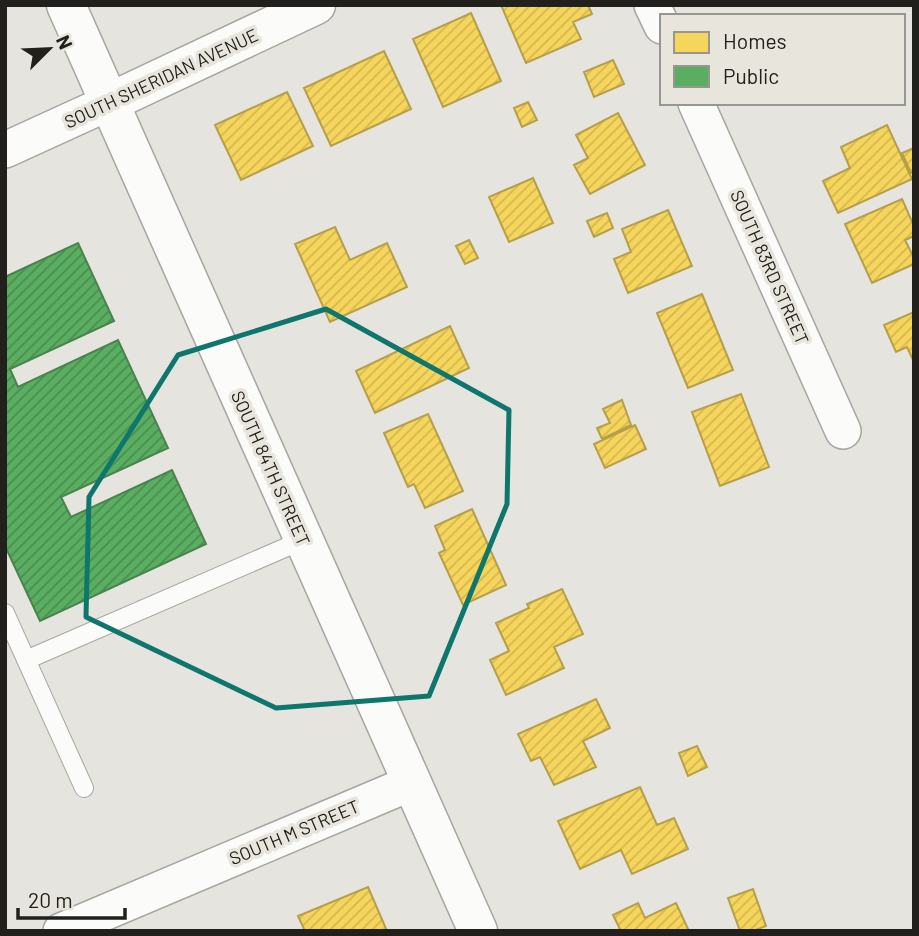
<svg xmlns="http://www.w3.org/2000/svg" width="919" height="936" font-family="Barlow,sans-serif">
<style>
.homes{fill:url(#homes-hatch);stroke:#b69f49;stroke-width:2}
.public{fill:url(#public-hatch);stroke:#49834d;stroke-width:2}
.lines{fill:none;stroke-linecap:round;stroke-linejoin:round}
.lane-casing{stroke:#a6a5a1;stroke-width:20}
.street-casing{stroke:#a6a5a1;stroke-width:38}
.secondary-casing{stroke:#a6a5a1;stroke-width:41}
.lane{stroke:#fbfbfa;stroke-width:18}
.street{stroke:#fbfbfa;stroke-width:35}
.secondary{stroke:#fbfbfa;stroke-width:38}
.marked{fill:none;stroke:#0f766e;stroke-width:5;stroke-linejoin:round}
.labels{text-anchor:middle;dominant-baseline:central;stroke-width:7;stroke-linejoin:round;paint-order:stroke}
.street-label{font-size:18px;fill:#21201d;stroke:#e8e5dc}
</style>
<defs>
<pattern id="homes-hatch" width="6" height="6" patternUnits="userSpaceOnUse" patternTransform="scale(1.75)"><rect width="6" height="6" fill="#f6d55c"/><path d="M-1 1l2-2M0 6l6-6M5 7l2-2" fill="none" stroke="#d3b750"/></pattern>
<pattern id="public-hatch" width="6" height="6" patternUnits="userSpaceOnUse" patternTransform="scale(1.75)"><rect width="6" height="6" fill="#5aae61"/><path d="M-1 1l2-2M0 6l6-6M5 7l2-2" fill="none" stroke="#4a8d4f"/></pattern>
</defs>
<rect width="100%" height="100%" fill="#e5e4df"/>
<path class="homes" d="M 501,5 L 588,5 L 592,14 L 573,22 L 581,39 L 526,63 Z
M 471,13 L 501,81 L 443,107 L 413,39 Z
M 384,51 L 411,109 L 331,146 L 304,88 Z
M 613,60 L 624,84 L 594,97 L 584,72 Z
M 287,92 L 313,146 L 241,180 L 215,125 Z
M 528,102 L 537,120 L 522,127 L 514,108 Z
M 618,113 L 645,165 L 590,194 L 574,165 L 588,158 L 576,135 Z
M 887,125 L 912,179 L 838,213 L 823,181 L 850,168 L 841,147 Z
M 914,148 L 914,172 L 911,173 L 902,153 Z
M 533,178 L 553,223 L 509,242 L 489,197 Z
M 902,199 L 914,226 L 914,236 L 905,240 L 914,258 L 914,264 L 872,283 L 845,224 Z
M 668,210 L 692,266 L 628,293 L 614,259 L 631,252 L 622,229 Z
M 607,213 L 613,228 L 594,237 L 587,221 Z
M 335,227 L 350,260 L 387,243 L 407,287 L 330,322 L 295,244 Z
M 469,240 L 478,258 L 465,264 L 456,246 Z
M 702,294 L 733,370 L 688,388 L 657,313 Z
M 914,312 L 914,362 L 907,347 L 896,352 L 884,325 Z
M 450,326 L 469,368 L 375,413 L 356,371 Z
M 741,394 L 769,467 L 720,486 L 692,412 Z
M 622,400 L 631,425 L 602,439 L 597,428 L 610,423 L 603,409 Z
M 428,414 L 463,491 L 425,508 L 414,484 L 408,487 L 384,433 Z
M 635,425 L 646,449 L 605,468 L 594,444 Z
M 472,509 L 506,585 L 463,605 L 439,553 L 445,550 L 435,526 Z
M 562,589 L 583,634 L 554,647 L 564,668 L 506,695 L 490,660 L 509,651 L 496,623 L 529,608 L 527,604 Z
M 596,699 L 610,728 L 583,741 L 596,767 L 554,785 L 540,757 L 531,761 L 518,734 Z
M 697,746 L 707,767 L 688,776 L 679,753 Z
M 640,787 L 657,825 L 674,818 L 688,849 L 632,874 L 621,850 L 580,869 L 558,821 Z
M 368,887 L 387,931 L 305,931 L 298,916 Z
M 753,889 L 766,926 L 753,931 L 740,931 L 728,898 Z
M 638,903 L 645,918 L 676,903 L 689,931 L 616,931 L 620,929 L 613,915 Z"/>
<path class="public" d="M 78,243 L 114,321 L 10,369 L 18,387 L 118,340 L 168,448 L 61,497 L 71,517 L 172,470 L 206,544 L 40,621 L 5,546 L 5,277 Z"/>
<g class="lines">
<g class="lane-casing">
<path id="lane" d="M 5,613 L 84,788
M 26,660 L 303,540"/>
</g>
<g class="street-casing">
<path id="street" d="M 652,5 L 662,26
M 696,103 L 843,431
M 5,150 L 108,103
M 61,931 L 411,783"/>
</g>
<g class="secondary-casing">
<path id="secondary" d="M 66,5 L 478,931
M 108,103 L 316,5"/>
</g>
<use href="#lane" class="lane"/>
<use href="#street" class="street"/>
<use href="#secondary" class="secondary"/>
</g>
<path class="marked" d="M 326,309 L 509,410 L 507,504 L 429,696 L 276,708 L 86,617 L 89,497 L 178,355 Z"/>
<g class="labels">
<g class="street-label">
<text transform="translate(161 78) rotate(-25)">SOUTH SHERIDAN AVENUE</text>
<text transform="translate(770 267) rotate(66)">SOUTH 83RD STREET</text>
<text transform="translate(271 468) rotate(66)">SOUTH 84TH STREET</text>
<text transform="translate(294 832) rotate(-23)">SOUTH M STREET</text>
</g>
</g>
<rect width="919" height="936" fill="none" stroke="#21201d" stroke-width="14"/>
<rect x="660" y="14" width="245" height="91" fill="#e8e5dc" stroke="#989690" stroke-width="2"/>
<rect x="674" y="32" width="35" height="21" fill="#f6d55c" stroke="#989690" stroke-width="2"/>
<text x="723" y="49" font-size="21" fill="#21201d">Homes</text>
<rect x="674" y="66" width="35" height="21" fill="#5aae61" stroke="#989690" stroke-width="2"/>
<text x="723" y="84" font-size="21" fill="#21201d">Public</text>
<g transform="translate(49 49) rotate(66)" stroke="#e8e5dc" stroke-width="5" paint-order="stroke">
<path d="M0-5L12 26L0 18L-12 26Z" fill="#21201d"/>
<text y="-10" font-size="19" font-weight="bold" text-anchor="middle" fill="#21201d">N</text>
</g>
<path d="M18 908v10h107v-10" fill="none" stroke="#21201d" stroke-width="3.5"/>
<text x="28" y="908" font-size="21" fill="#21201d" stroke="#e8e5dc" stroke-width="5" paint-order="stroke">20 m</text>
</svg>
